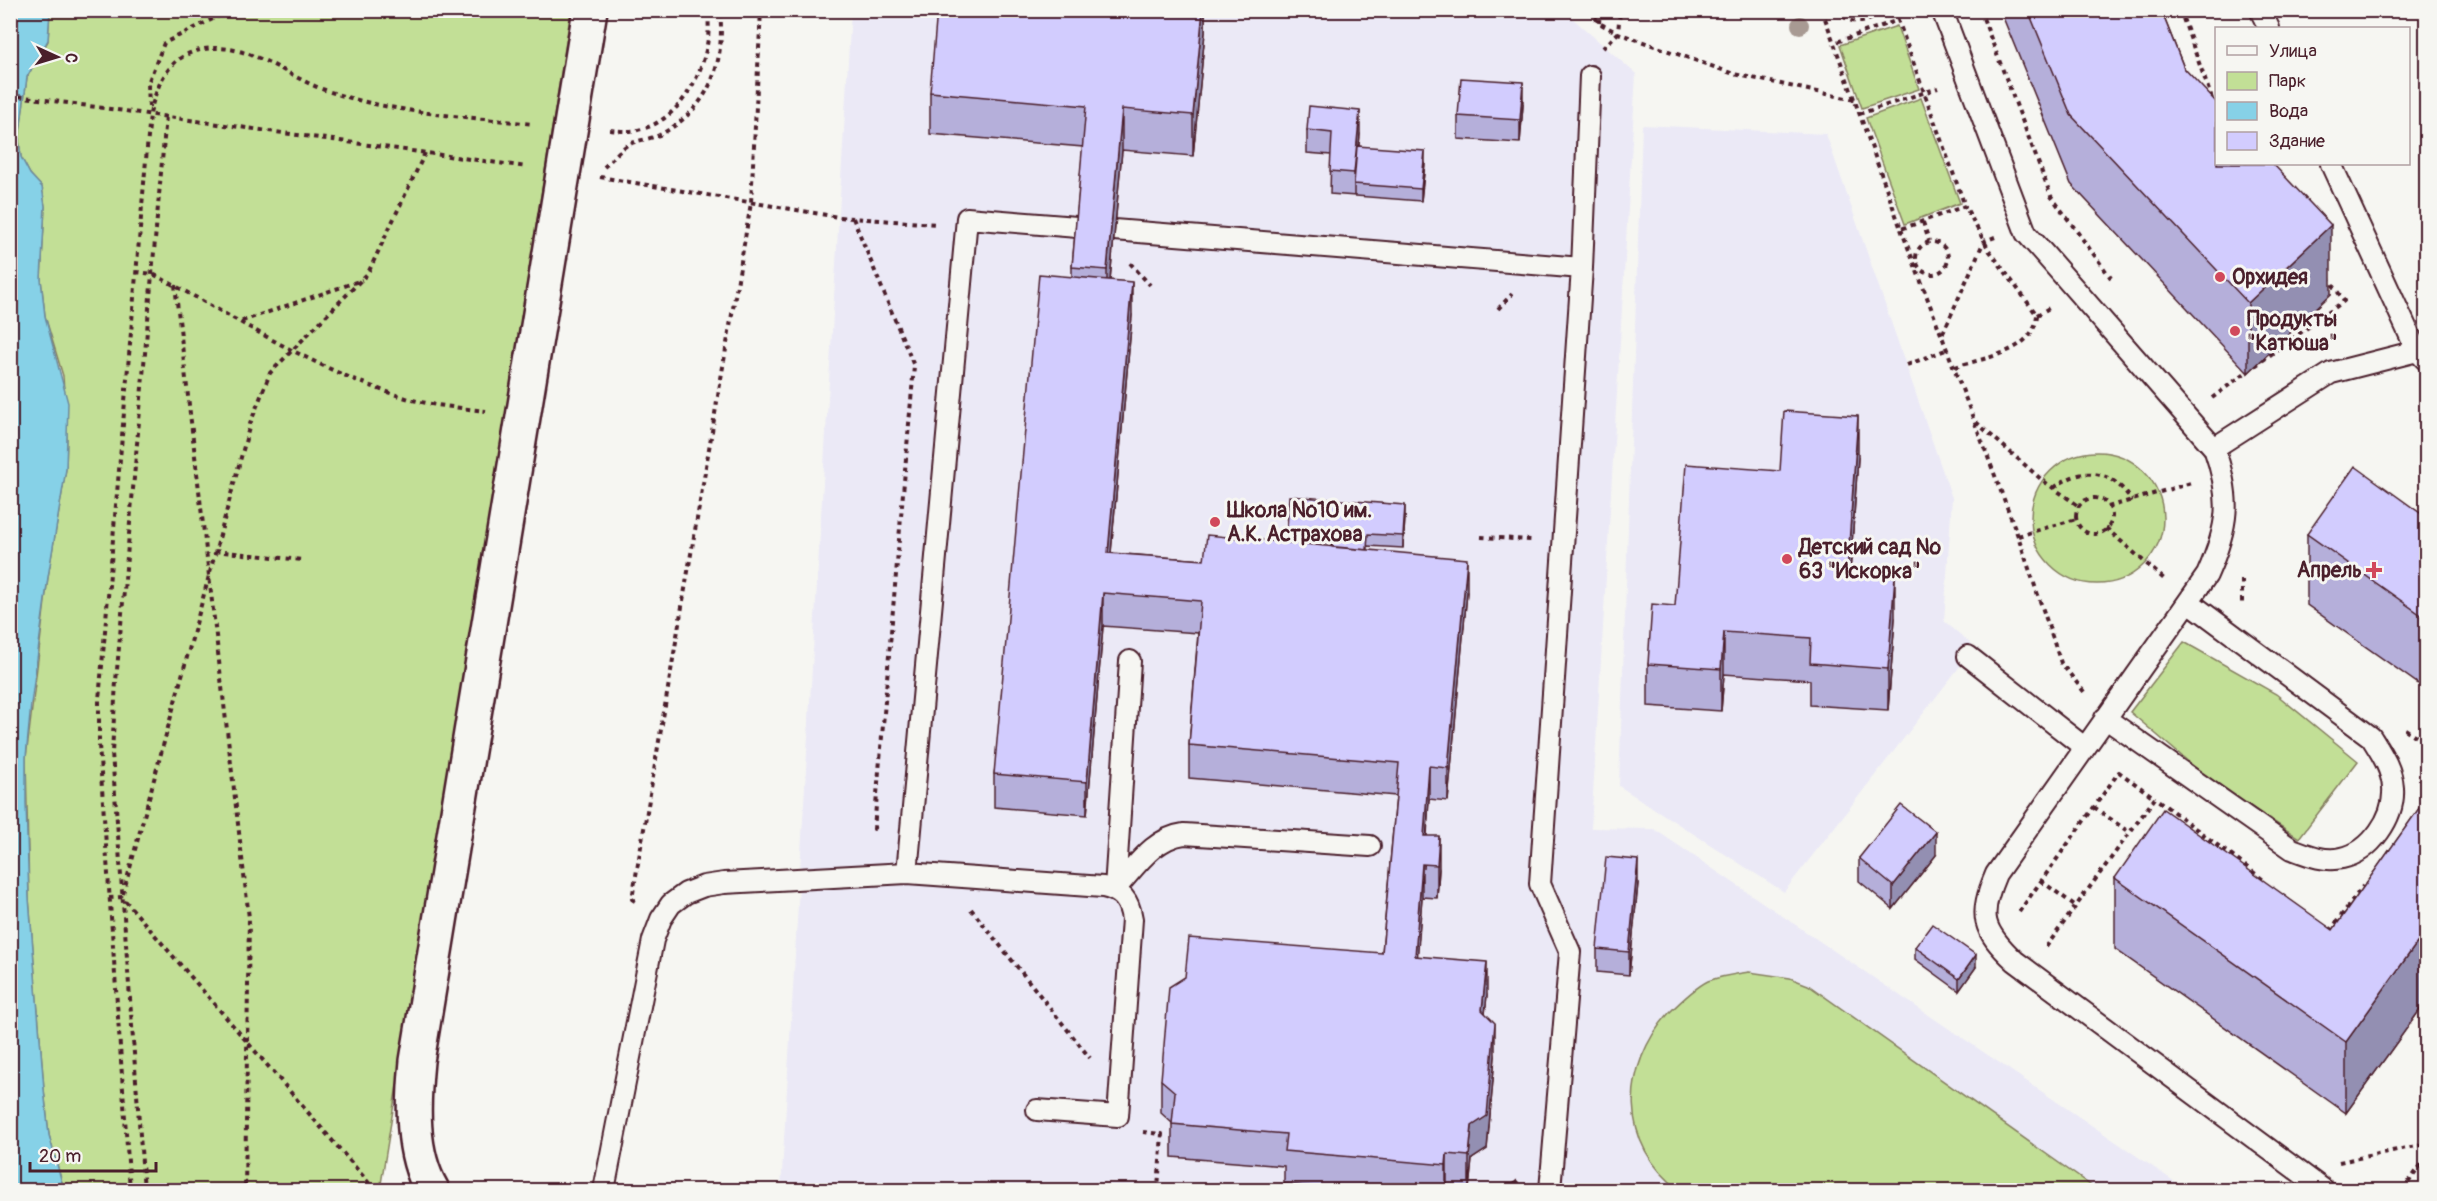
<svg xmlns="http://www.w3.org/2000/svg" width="2437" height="1201" font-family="Pangolin,sans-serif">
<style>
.built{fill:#ebe9f6}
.green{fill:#c2df96;stroke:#867f60;stroke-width:1.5}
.water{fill:#86d1e7;stroke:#6e8a9c;stroke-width:1.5}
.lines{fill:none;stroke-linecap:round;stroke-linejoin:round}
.lane-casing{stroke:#4a1f2b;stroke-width:24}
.street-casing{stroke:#4a1f2b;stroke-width:38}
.path{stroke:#4a1f2b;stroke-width:4;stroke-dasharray:4.5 4.5;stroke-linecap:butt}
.lane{stroke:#f6f6f2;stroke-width:20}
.street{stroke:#f6f6f2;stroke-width:33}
.tree{fill:#a89a93}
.wall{fill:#b5afda;stroke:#4a1f2b;stroke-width:1.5}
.shaded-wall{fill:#938fb2;stroke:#4a1f2b;stroke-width:1.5}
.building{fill:#d2ccfe;stroke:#4a1f2b;stroke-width:1.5}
.poi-dot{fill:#d1495b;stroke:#f6f6f2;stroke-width:2}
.labels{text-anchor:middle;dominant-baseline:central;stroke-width:6;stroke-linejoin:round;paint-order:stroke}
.poi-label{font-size:21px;font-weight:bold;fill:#4a1f2b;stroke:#f6f6f2;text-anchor:start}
</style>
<rect width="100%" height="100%" fill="#f6f6f2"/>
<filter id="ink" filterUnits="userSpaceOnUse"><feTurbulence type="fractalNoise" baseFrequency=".0167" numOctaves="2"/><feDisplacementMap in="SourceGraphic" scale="12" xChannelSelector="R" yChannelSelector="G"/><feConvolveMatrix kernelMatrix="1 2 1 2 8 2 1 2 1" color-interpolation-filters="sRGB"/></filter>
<g filter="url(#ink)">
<path class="built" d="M 851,11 L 1564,11 L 1636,74 L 1591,828 L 1654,829 L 2187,1190 L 781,1190 Z
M 1642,125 L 1826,134 L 1952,498 L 1944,621 L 1975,647 L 1784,892 L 1619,786 Z"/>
<path class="green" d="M 50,11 L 571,11 L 380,1190 L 64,1190 L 49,1135 L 44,1089 L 29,898 L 26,758 L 48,577 L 66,469 L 67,437 L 63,376 L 45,316 L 41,279 L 45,207 L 42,187 L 30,174 L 21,157 L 19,140 L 27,77 L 48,41 Z
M 1897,26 L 1919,89 L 1862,108 L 1840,45 Z
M 1921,98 L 1960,203 L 1905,224 L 1866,118 Z
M2031 518a66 66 0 1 1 132 0a66 66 0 1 1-132 0Z
M 2184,642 L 2276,694 L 2358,761 L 2299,838 L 2211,781 L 2130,712 Z
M 1749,972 L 1790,978 L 1808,985 L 2097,1190 L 1680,1190 C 1618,1145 1621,1067 1669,1013 C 1680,1002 1694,988 1708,981 C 1721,976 1735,974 1749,972 Z"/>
<path class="water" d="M 10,11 L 50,11 L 48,40 L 27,77 L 19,140 L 21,157 L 30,174 L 42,187 L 45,206 L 41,279 L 45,316 L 68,403 L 67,437 L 66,469 L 48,577 L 31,704 L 26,757 L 26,803 L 29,898 L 44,1089 L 49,1135 L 64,1190 L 10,1190 Z"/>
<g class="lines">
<g class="lane-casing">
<path id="lane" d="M 1942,10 L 2026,233 L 2214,448 L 2331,373 L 2417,351 L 2426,346
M 2260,10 L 2269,28
M 2331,164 L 2417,351 L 2426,360
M 1582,268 L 1590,76
M 2214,448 C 2232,499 2229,525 2207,575 L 1996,874 C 1978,916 1982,930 2015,961 L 2324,1190
M 1968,656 L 2084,747
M 2105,718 L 2292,849 C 2308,855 2324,862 2342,858 C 2371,852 2395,817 2393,788 C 2392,769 2381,753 2371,737 L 2189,602
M 907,873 L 1103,887 C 1122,891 1129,900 1132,919 L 1118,1116 L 1037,1110
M 1115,889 C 1135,868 1153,838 1184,834 L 1370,846
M 1115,889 L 1130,661
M 604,1190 L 653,940 L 661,919 L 671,904 L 686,893 L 704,886 L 724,883 L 907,873 L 967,218 L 1582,268 L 1540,884 L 1570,952 L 1550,1190"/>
</g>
<g class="street-casing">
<path id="street" d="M 432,1190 C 410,1152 413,1103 417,1061 L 590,10"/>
</g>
<path class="path" d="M 1590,10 L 1599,23 L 1618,33 L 1734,74 L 1855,100
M 1822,10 L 1901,229 L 1965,206 L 1898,20 L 1834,43
M 1836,10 C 1849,25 1868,27 1880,10
M 1896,10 L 1898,20
M 1980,10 L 2051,196 L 2111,278
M 2180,10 L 2216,110
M 1599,23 L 1600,10
M 1603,48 L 1618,33 L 1620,10
M 10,95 L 527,167
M 149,107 L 148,83 L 164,43 L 217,17 L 222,10
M 1859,114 L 1938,88
M 610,130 C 620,131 632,132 642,129 C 687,117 716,53 707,10
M 604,167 C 612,160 622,146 632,143 C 642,139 653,139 663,133 C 711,106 725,63 720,10
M 600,177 L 838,217 L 936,224
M 853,218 L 914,366 L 874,829 L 878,829
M 1923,222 L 1929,241
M 1901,229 L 2018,536 L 2061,663 L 2085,693
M1916 258a16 16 0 1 1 32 0a16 16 0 1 1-32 0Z
M 1130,263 L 1150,285
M 136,272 L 153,274 C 237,318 320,374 413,400 C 436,406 462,408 486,411
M 175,285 L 249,918 L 245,1190
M 1498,309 L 1512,294
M 2037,315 L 2049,308
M 242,321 L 362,280
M 1943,333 L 1984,241 L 1995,237
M 1907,365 L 1948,349
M 2255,366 L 2344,301 L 2329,279
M 1955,367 C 1985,357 2034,353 2037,315 L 1989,250 L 1965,206
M 2212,398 L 2249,370
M 1976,422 L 2042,480 L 2079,506
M 2054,488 C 2082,465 2113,470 2132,501
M2076 516a18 18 0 1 1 36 0a18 18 0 1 1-36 0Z
M 2108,507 L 2191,483
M 2106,528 L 2164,579
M 2018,536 L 2076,519
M 1481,537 L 1531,540
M 215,551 L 302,560
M 2242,580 L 2242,603
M 2405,729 L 2426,743
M 2094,807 L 2130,833
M 2041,881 L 2076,906
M 123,894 L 250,424 L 270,373 L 368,273 L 425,153
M 109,898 L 122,897 L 375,1190
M 635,901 L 632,899 L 751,203 L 761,10
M 971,909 L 1090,1058
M 2019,912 L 2119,772 L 2155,798
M 2330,931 L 2363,886
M 2046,947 L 2155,798 L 2265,881
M 1143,1132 L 1162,1134 L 1158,1188 L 1189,1190
M 2339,1162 L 2426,1144
M 1581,1186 L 1588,1190
M 130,1190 L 99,745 L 99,700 L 150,114 C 156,87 167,59 196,51 C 244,37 284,76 325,90 C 392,114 464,116 533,124
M 144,1190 L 112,753 L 116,681 L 166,116
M 1508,1190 L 1518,1181
M 2403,1190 L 2426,1158"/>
<use href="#lane" class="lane"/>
<use href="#street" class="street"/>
</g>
<circle class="tree" cx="1800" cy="25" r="9"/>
<path class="wall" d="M 1205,10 L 1205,32 L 1193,156 L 1122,150 L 1110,280 L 1132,315 L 1111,553 L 1204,560 L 1332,547 L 1332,544 L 1287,541 L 1287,529 L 1405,517 L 1403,548 L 1368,546 L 1368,550 L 1467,592 L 1448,801 L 1429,799 L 1427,836 L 1439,869 L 1437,898 L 1422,897 L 1417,956 L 1487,995 L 1485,1013 L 1495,1056 L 1487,1149 L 1472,1159 L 1469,1189 L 1447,1187 L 1447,1191 L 1359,1191 L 1284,1184 L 1284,1166 L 1172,1157 L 1172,1123 L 1161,1113 L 1161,1080 L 1382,953 L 1396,796 L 1189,778 L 1189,745 L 1198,633 L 1103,626 L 1087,815 L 994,807 L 994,774 L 1072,277 L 1072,267 L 1083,147 L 930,134 L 930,92 Z
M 2000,10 L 2161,10 L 2184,68 L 2331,294 L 2248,373 L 2071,184 Z
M 1523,105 L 1520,143 L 1458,139 L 1458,116 Z
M 1307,130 L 1360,134 L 1359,146 L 1425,163 L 1421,201 L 1330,194 L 1331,155 L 1307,153 Z
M 1858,458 L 1850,573 L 1895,618 L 1888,710 L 1810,705 L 1810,680 L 1724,674 L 1721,711 L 1648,706 L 1648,664 L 1675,606 L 1780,471 Z
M 2427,518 L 2427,690 L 2307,605 L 2307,534 Z
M 2427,797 L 2427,1000 L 2346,1113 L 2115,949 L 2115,878 L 2333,930 Z
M 1936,855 L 1893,909 L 1859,881 L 1859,858 Z
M 1638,883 L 1629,975 L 1597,972 L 1597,949 Z
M 1915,947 L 1976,967 L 1959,991 L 1915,959 Z"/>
<path class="shaded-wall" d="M 1203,10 L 1205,10 L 1205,32 L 1193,156 L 1193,115 Z
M 1523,82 L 1523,105 L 1520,143 L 1520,120 Z
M 1122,109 L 1122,150 L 1107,312 L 1107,270 Z
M 1360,111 L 1360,134 L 1355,184 L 1354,184 L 1354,196 L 1354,173 Z
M 1425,151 L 1425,163 L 1421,201 L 1421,189 Z
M 2331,225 L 2331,294 L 2248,373 L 2248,303 Z
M 1132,282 L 1132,315 L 1108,586 L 1108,553 Z
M 1858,416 L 1858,458 L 1847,614 L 1847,573 Z
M 1405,505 L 1405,517 L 1403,548 L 1403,536 Z
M 1467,559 L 1467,592 L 1448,801 L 1448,768 Z
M 1895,576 L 1895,618 L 1888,710 L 1888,669 Z
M 1103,593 L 1103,626 L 1087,815 L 1087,782 Z
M 1724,632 L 1724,674 L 1721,711 L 1721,669 Z
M 1429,766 L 1429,799 L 1424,869 L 1424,836 Z
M 1936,832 L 1936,855 L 1893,909 L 1893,886 Z
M 1439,836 L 1439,869 L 1437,898 L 1437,865 Z
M 1638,860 L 1638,883 L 1629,975 L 1629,952 Z
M 1422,864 L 1422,897 L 1415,989 L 1415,956 Z
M 2427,929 L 2427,1000 L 2346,1113 L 2346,1042 Z
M 1976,955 L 1976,967 L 1959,991 L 1959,979 Z
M 1487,962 L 1487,995 L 1482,1043 L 1482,1010 Z
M 1495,1023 L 1495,1056 L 1487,1149 L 1472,1159 L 1469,1189 L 1469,1156 L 1472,1126 Z
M 1447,1154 L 1447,1187 L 1446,1191 L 1446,1165 Z"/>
<path class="building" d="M 937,10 L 1203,10 L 1193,115 L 1122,109 L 1107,270 L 1072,267 L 1086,106 L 930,92 Z
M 2028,10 L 2161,10 L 2184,68 L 2217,103 L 2217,164 L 2273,164 L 2331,225 L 2248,303 L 2071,115 Z
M 1461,78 L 1523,82 L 1520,120 L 1458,116 Z
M 1309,106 L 1360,111 L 1354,173 L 1330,171 L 1332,133 L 1307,130 Z
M 1357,146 L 1425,151 L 1421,189 L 1354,184 Z
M 1039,274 L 1132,282 L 1108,553 L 1204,560 L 1207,535 L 1467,559 L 1448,768 L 1429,766 L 1424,836 L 1439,836 L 1437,865 L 1422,864 L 1415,956 L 1487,962 L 1482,1010 L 1495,1023 L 1487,1116 L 1472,1126 L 1469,1156 L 1447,1154 L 1446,1165 L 1284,1151 L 1286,1134 L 1172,1124 L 1175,1092 L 1161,1080 L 1169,987 L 1185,977 L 1189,938 L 1382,953 L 1399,763 L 1189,745 L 1201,601 L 1103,593 L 1087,782 L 994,774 Z
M 1784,411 L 1858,416 L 1847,573 L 1895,576 L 1888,669 L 1810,663 L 1811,638 L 1724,632 L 1721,669 L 1648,664 L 1652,604 L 1675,606 L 1686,464 L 1780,471 Z
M 2355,466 L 2427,518 L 2427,619 L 2307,534 Z
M 1289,496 L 1405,505 L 1403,536 L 1368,534 L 1367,550 L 1332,547 L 1333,532 L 1287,529 Z
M 2427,797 L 2427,929 L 2346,1042 L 2115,878 L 2163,809 L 2333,930 Z
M 1901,805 L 1936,832 L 1893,886 L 1859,858 Z
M 1606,857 L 1638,860 L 1629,952 L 1597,949 Z
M 1932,924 L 1976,955 L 1959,979 L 1915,947 Z"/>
</g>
<g class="poi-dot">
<circle cx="2220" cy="277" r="6"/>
<circle cx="2235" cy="331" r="6"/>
<circle cx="1215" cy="522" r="6"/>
<circle cx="1787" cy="559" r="6"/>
<path d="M2371 561h6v6h6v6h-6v6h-6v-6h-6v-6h6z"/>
</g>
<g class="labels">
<g class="poi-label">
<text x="2232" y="277">Орхидея</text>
<text x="2247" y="319">Продукты<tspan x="2247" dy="24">"Катюша"</tspan></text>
<text x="1227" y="510">Школа №10 им.<tspan x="1227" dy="24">А.К. Астрахова</tspan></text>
<text x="1799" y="547">Детский сад №<tspan x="1799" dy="24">63 "Искорка"</tspan></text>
<text x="2362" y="570" text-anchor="end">Апрель</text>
</g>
</g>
<rect width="2437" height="1201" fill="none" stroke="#f6f6f2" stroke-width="36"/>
<rect x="18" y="18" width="2401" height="1165" fill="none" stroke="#4a1f2b" stroke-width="2" filter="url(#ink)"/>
<rect x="2215" y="27" width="195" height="138" fill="#f6f6f2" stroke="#b1a0a2" stroke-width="1.5"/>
<rect x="2227" y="46" width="30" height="9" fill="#f6f6f2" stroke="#b1a0a2" stroke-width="1.5"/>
<text x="2269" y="57" font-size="18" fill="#4a1f2b">Улица</text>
<rect x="2227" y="72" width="30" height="18" fill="#c2df96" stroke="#b1a0a2" stroke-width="1.5"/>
<text x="2269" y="87" font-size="18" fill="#4a1f2b">Парк</text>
<rect x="2227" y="102" width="30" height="18" fill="#86d1e7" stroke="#b1a0a2" stroke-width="1.5"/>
<text x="2269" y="117" font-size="18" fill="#4a1f2b">Вода</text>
<rect x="2227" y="132" width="30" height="18" fill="#d2ccfe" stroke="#b1a0a2" stroke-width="1.5"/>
<text x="2269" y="147" font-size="18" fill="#4a1f2b">Здание</text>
<g transform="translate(57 57) rotate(94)" stroke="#f6f6f2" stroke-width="4.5" paint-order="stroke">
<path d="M0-4.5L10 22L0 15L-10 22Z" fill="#4a1f2b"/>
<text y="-9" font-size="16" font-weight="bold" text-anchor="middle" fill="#4a1f2b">С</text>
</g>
<path d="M30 1162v9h126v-9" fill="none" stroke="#4a1f2b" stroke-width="3"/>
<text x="39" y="1162" font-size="18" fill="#4a1f2b" stroke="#f6f6f2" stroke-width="4.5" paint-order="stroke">20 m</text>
</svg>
